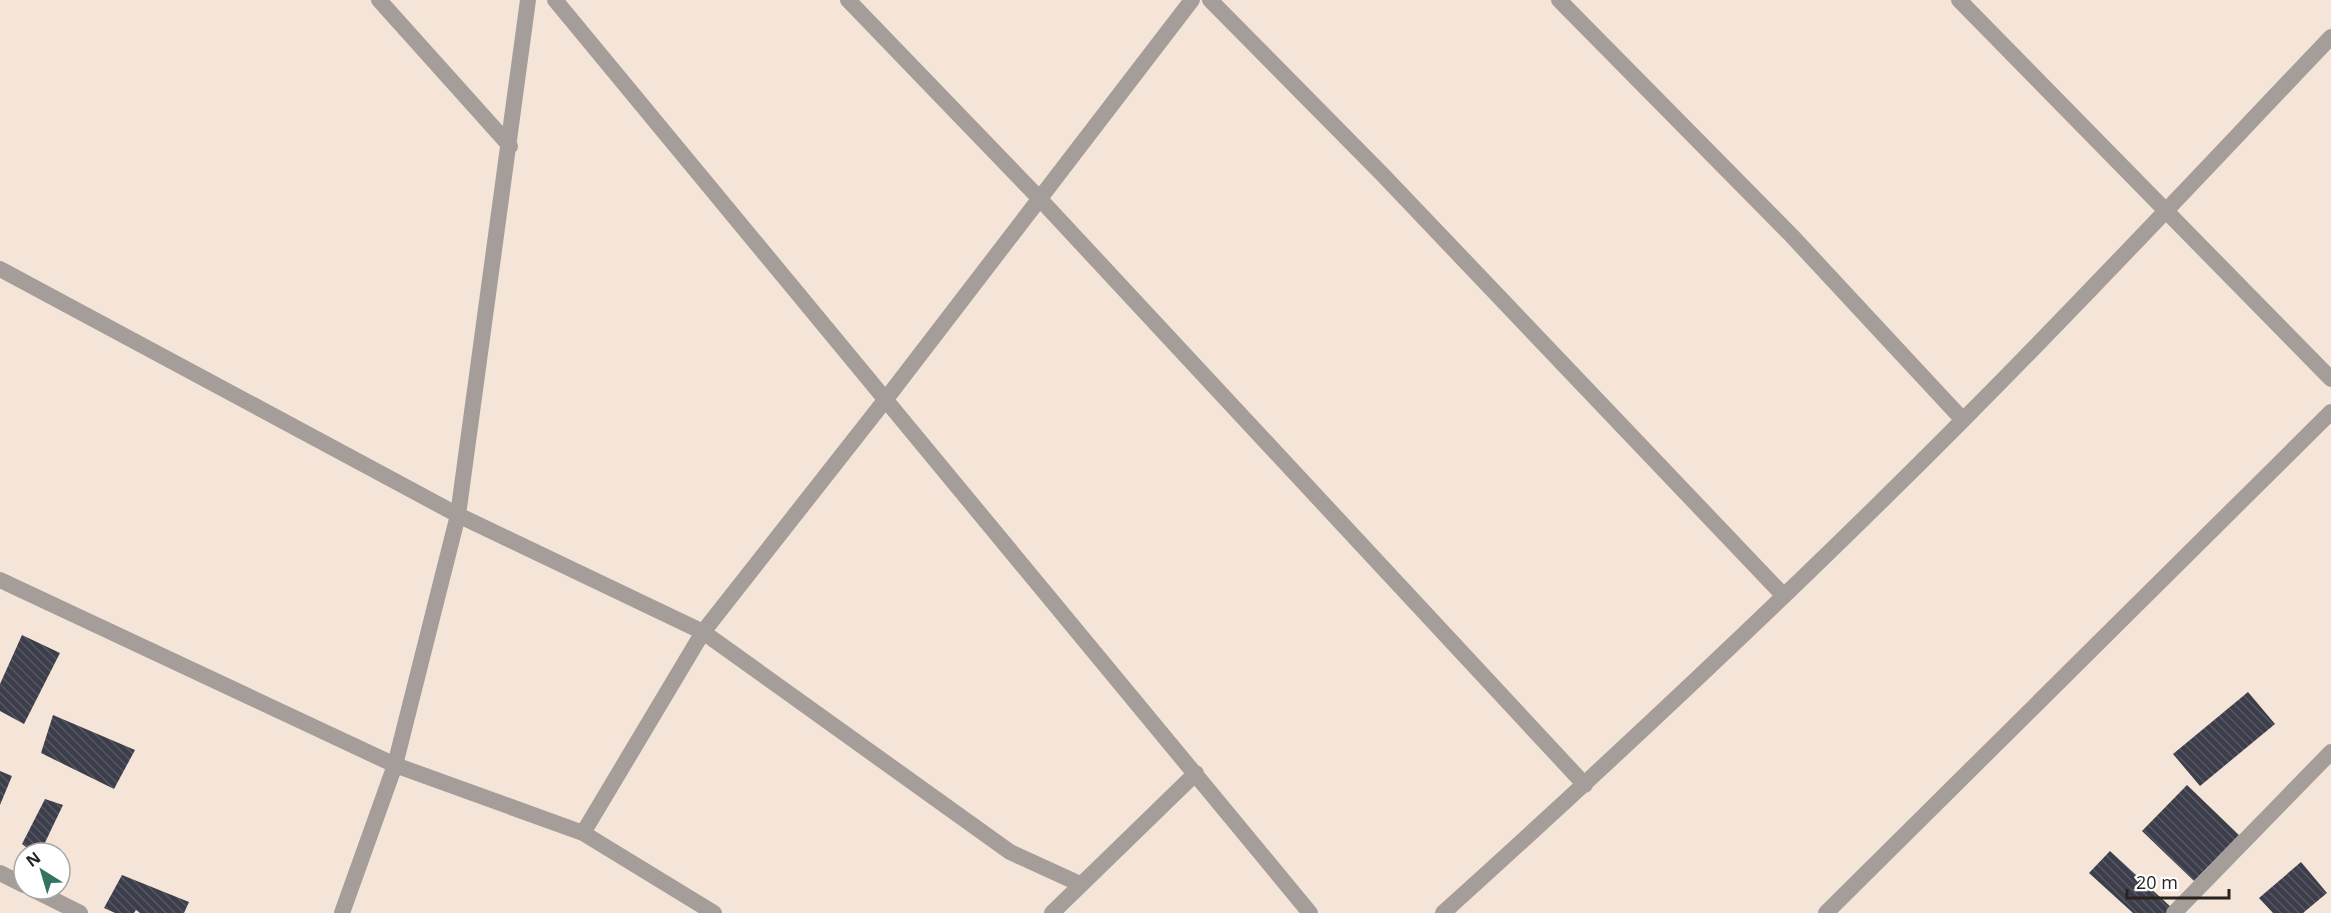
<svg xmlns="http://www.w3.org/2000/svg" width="2331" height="913" font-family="'Open Sans',sans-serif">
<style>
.building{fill:url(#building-back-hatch)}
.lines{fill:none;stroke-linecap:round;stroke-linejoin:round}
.minor{stroke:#a59d99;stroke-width:16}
</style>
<defs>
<pattern id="building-back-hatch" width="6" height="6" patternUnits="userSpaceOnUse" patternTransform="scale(1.5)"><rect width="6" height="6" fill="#3d3e4c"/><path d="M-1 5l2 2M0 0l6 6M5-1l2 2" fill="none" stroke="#575762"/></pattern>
</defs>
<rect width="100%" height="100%" fill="#f4e5d8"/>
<path class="building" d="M 22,635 L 60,653 L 24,724 L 0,711 L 0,684 Z
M 2248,692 L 2275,724 L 2200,786 L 2173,754 Z
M 53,715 L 135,750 L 114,789 L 41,753 Z
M 0,771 L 12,776 L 0,805 Z
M 2187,785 L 2239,835 L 2194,881 L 2142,831 Z
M 45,799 L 63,805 L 40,853 L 34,853 L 22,844 Z
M 2110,851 L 2172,908 L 2168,913 L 2133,913 L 2089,873 Z
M 2301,862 L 2327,893 L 2303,913 L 2273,913 L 2259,898 Z
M 122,875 L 189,902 L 184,913 L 140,913 L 136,910 L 134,913 L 115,913 L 104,908 Z"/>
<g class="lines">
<path class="minor" d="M 379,0 L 510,146
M 555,0 L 1310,913
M 848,0 L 1039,198 L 1585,785
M 1210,0 L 1382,174 L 1784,596
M 1559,0 L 1791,235 L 1963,420
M 1959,0 L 2331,379
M 0,269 L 458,515 L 703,632 L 1010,852 L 1080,884
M 0,580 L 395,765 L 583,833 L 714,913
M 583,833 L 703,632 L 886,399 L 1192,0
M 0,873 L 24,885
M 32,889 L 80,913
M 342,913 L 395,765 L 458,515 L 528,0
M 1052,913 L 1196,773
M 1443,913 C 1620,753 1794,590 1962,421 C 2087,296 2208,166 2331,37
M 1826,913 L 2331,412
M 2174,913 L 2331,752"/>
</g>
<g transform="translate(42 871) rotate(323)"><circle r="28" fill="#ffffff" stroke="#a9a7a5" stroke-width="1.5"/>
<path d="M0-4.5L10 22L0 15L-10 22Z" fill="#357462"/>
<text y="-9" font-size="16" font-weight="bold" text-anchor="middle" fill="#29231f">N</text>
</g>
<path d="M2127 889v9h102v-9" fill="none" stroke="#29231f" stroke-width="3"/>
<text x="2136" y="889" font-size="18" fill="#29231f" stroke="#ffffff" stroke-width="4.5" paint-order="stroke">20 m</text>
</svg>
